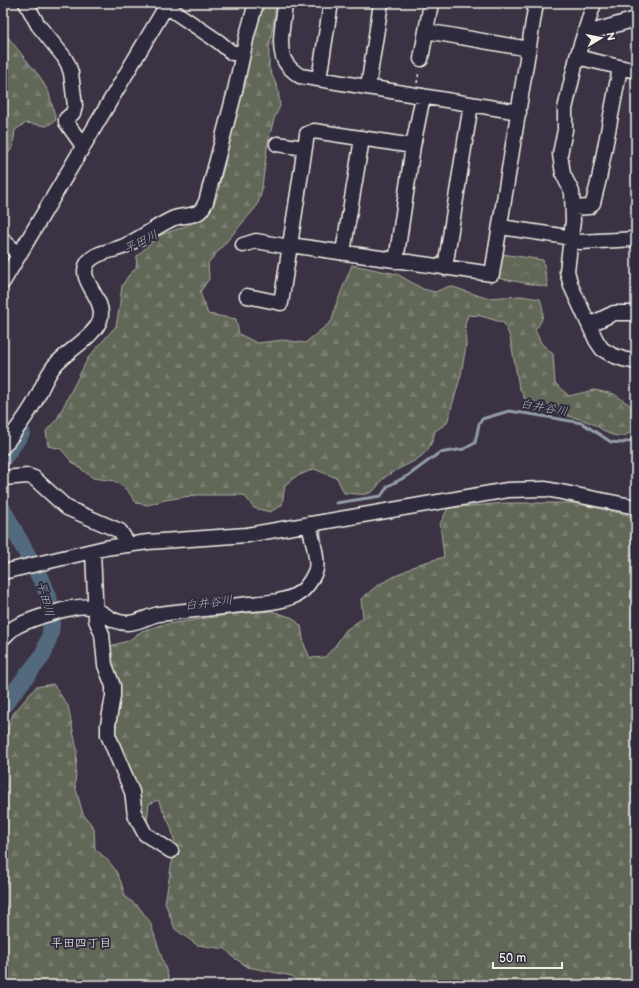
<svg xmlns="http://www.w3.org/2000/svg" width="639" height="988" font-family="'Balsamiq Sans','Klee One',sans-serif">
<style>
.forest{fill:url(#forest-firs);stroke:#abaca0}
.park{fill:url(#park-crowns);stroke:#abaca0}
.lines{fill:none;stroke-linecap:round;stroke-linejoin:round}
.stream{stroke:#939fa8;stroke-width:3}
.river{stroke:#52697d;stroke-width:17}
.minor-casing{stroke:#f4f1e8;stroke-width:17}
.path{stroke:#f4f1e8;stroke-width:1.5;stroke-dasharray:3 3;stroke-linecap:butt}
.minor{stroke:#2f2a3d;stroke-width:14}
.labels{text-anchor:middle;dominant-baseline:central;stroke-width:4;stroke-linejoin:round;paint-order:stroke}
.water-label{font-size:12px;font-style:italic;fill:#abb4b8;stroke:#2f2a3d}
.neighbourhood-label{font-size:12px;fill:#f4f1e8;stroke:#2f2a3d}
</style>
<defs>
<pattern id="forest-firs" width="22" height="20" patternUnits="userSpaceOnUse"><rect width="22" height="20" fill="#626759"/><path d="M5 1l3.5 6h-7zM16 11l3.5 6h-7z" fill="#797d71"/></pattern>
<pattern id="park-crowns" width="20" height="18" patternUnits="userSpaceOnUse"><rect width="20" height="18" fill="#626759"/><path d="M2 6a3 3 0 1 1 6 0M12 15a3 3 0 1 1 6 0" fill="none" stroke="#797d71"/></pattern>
</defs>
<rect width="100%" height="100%" fill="#3b3343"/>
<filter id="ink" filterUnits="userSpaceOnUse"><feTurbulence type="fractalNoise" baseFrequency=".025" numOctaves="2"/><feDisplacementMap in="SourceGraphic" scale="8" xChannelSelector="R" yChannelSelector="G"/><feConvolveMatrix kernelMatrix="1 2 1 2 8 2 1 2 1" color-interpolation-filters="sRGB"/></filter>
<g filter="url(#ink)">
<path class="forest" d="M 262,3 L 275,3 L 275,13 L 269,49 L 269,68 L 278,89 L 280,106 L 274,119 L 268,142 L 261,194 L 257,206 L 208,263 L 209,279 L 200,292 L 208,314 L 236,319 L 239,334 L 257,343 L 283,340 L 305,343 L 332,321 L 335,307 L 352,265 L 397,274 L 423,289 L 435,292 L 450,286 L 486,298 L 521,296 L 540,299 C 545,313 544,319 535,330 L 541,343 L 553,354 L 555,383 L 569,396 L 594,390 L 614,394 L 630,405 L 636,429 C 632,431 626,436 622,436 C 608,437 602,428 591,423 C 570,414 548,414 528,405 L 519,387 L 510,337 L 504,323 L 481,316 L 468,315 L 465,324 L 466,346 L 461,375 L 447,423 L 435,431 C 429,463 406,461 384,478 C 377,484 378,491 366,494 C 359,495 351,493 344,493 L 337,478 L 314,469 L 295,477 L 285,485 L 282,505 L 270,512 L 254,508 L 244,495 L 197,495 L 165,500 L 148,505 L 136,503 L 128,491 L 115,481 L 93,478 L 72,462 L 61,449 L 48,446 L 46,431 L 57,419 L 88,358 L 116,326 L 119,310 L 122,286 L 128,276 L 136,268 L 137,256 L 158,236 L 186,226 L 207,216 L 217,197 L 234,122 L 246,81 L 248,50 Z
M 3,31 L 40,77 L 49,93 L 56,120 L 47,126 L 26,123 L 15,130 L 13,146 L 3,162 Z
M 506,503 L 576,503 L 636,517 L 636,985 L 301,985 L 292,976 L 248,967 L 233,957 L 226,949 L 197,945 L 175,929 L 165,903 L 171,867 L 176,847 L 171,827 L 158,800 L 149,804 L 147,821 L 137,819 L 113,728 L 108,656 L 110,646 L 128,641 L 142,631 L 161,625 L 234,614 L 272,611 L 293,618 L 301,626 L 304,644 L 310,658 L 325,657 L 335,646 L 346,630 L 363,618 L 361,599 L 378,585 L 419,564 L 444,557 L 440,524 L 448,508 Z
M 53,684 L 68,706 L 77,750 L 75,786 L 83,814 L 94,828 L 95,849 C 113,863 120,874 125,897 L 138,906 L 150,922 L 171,985 L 3,985 L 3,742 L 13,714 L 36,687 Z"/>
<path class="park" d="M 502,254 L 543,260 L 548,287 L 497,278 Z"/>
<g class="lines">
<path class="stream" d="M 336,503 L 381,496 L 388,486 L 409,475 L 439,453 L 464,449 L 475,443 L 479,424 L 482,419 L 509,411 L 536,415 L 582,423 L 611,442 L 622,443 L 636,439
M 320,532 L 322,553"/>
<path class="river" d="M 3,459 L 22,432
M 3,510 L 44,585 L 49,599 L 52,621 L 50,635 L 43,655 L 3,706"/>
<g class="minor-casing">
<path id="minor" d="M 26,3 L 38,25 L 64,57 L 68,64 L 71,73 L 75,106 L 73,113 L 66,119 L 66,122 L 83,146
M 285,3 C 284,20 278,41 283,57 C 286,66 293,71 300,76 L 519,112
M 594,3 L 577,57 L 565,109 L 565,130 L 560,154 L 563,174 L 572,192 L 573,221 L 567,271 L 571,286 L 596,340 L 602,349 L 612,355 L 623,359 L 636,362
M 166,6 L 219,42 L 232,53 L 243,53
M 426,31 L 529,49
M 585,32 L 591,32 L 636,19
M 577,57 L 636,71
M 421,59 L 431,3
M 319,79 L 331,3
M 368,87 L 381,3
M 277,144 L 305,148
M 413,146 L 314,131 L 307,134 L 290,245 L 492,274 L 536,3
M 573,208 L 589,207 L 593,203 L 599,179 L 620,68
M 501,227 L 561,236 L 580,242 L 636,239
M 3,240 L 19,255
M 243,245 L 256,241 L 284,246 L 290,245 L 281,303 L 247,296
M 343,252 L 362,139
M 396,261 L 413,146 L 423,96
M 445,268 L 471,104
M 3,282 L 168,3
M 589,325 L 614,313 L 636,313
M 3,447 C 14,433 24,420 33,405 C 41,391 45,377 55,365 C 66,352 95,336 100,320 C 107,298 74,279 89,261 C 97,252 112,251 122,247 C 140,239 155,227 172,219 C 181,215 191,217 199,212 C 202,210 204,205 206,202 L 234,95 L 247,35 L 256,3
M 3,478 L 28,476 L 34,478 L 67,508 L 120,531 L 129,545
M 93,551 L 96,620 L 102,634 L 105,665 L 113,686 L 113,696 L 108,725 L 108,735 L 132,792 L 135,815 L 145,834 L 171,851
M 3,572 L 105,548 L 148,542 L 247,535 L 508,490 L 546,489 L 636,507
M 3,638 C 8,633 12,628 19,625 C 32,619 75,604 89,607 C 103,610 110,623 127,623 C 139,623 148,616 159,614 C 189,610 219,608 249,604 C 264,603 281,602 294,596 C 304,592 311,581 315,572 C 320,562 311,536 309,524"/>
</g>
<path class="path" d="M 417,83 L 419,71"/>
<use href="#minor" class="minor"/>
</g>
</g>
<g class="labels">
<g class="water-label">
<text transform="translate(141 242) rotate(-27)">平田川</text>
<text transform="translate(544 408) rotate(10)">白井谷川</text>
<text transform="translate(45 599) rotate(75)">平田川</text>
<text transform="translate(209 603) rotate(-7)">白井谷川</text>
</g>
<g class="neighbourhood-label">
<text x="81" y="943">平田四丁目</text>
</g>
</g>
<rect width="639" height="988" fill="none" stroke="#2f2a3d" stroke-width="16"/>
<rect x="8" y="8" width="623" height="972" fill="none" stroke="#f4f1e8" stroke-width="1.5" filter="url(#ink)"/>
<g transform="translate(601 38) rotate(80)" stroke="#2f2a3d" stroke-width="3" paint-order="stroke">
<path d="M0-3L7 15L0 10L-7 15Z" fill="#f4f1e8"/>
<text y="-6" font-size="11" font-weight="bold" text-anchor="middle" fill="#f4f1e8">N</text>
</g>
<path d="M493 962v6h69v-6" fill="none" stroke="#f4f1e8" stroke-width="2"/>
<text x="499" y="962" font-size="12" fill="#f4f1e8" stroke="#2f2a3d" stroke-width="3" paint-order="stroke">50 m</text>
</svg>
